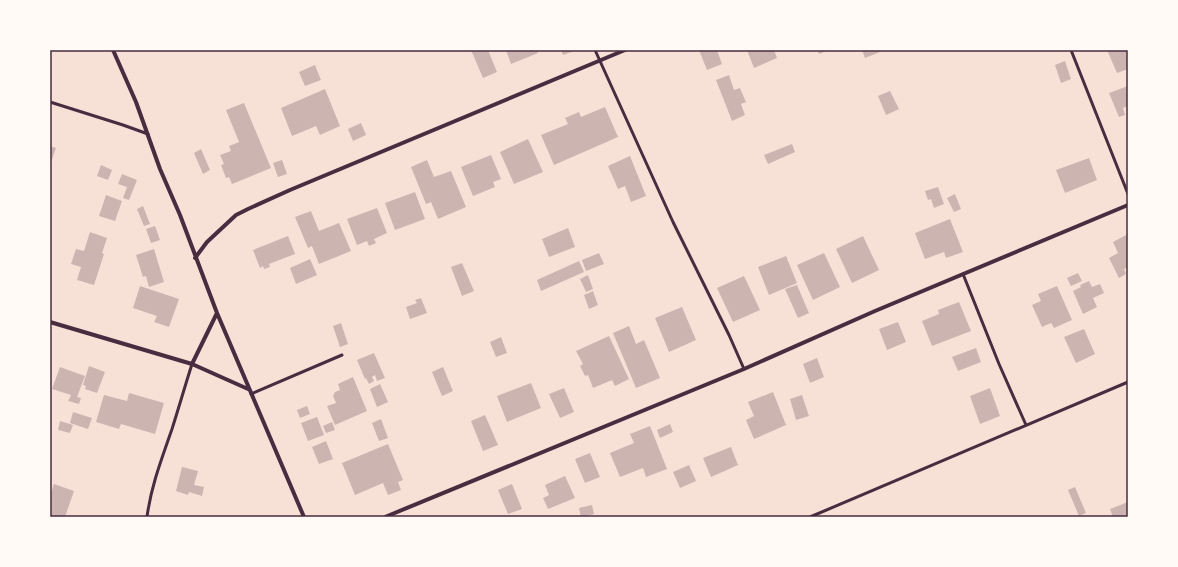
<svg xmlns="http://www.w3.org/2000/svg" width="1178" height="567" font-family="'Noto Sans',sans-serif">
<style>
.building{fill:#ccb4b1}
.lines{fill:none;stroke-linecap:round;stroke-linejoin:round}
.service{stroke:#4a2c40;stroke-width:3}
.minor{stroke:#4a2c40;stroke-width:4}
.neatline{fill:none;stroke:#4a2c40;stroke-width:1.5}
</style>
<rect width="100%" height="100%" fill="#f7e1d7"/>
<path class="building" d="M 471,50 L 488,50 L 497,72 L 483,78 Z
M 506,50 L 537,50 L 538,53 L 511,64 Z
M 561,50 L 577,50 L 563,55 Z
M 699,50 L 717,50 L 722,64 L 707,70 Z
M 747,50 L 774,50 L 777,58 L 754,68 Z
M 817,50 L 829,50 L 819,54 Z
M 862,50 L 879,50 L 880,52 L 865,58 Z
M 1107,50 L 1128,50 L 1128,69 L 1117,73 Z
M 1065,61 L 1071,79 L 1061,83 L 1055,65 Z
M 315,65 L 321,80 L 305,86 L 299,72 Z
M 729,75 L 734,90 L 740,88 L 746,102 L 741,104 L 745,115 L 732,121 L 716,80 Z
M 1128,86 L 1128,106 L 1123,108 L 1125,115 L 1119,117 L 1109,93 Z
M 325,89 L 340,126 L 320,135 L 316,126 L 292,136 L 281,108 Z
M 890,91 L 899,109 L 886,115 L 878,96 Z
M 244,103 L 271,168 L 232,184 L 229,177 L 226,178 L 221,165 L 224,164 L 220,155 L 231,151 L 229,146 L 239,142 L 226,110 Z
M 605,107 L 618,137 L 554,165 L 541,135 L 568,124 L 565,118 L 579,112 L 581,117 Z
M 361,123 L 366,135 L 353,141 L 348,129 Z
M 528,139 L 543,172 L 514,184 L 500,152 Z
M 792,144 L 795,152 L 768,164 L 764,155 Z
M 50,146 L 56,148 L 50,165 Z
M 201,149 L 210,170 L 203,174 L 194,153 Z
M 491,155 L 501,179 L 493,182 L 495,187 L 473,196 L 461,167 Z
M 630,156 L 646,196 L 631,202 L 625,186 L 618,189 L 608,166 Z
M 1089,158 L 1097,180 L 1065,193 L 1056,170 Z
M 282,160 L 287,174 L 278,177 L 273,163 Z
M 427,160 L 434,177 L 451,171 L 466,207 L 438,219 L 431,202 L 426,204 L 411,167 Z
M 101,165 L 112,170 L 108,180 L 97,176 Z
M 122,174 L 137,180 L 129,200 L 123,198 L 127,187 L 118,184 Z
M 938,187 L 944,204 L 934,208 L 931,199 L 928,200 L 925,191 Z
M 415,192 L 425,219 L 395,230 L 385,203 Z
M 955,194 L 961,209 L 954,212 L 947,198 Z
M 106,195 L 122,201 L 115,221 L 99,216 Z
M 143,206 L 150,224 L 144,226 L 137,209 Z
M 377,208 L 387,233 L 374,239 L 376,243 L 369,246 L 367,241 L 357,245 L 347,219 Z
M 311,211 L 319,231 L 339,223 L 351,251 L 319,264 L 312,246 L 308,248 L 295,217 Z
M 950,219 L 963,252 L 946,258 L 944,252 L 925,259 L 915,233 Z
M 155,226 L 160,240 L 151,243 L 146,229 Z
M 568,228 L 575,247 L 549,257 L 542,239 Z
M 90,232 L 107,238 L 102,253 L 104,254 L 94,285 L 77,280 L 81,267 L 71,264 L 76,249 L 84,251 Z
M 1128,234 L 1128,267 L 1124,269 L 1126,274 L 1119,278 L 1109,258 L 1118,253 L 1113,242 Z
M 288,236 L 295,254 L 269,264 L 270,267 L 264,269 L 263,266 L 260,268 L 253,250 Z
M 863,236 L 879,270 L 852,283 L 836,249 Z
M 154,249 L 164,282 L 149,287 L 146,276 L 143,277 L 136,255 Z
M 599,253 L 604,264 L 586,271 L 582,260 Z
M 824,253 L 840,287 L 813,300 L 797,265 Z
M 786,256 L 797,283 L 769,295 L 758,267 Z
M 310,259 L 317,275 L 296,284 L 290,268 Z
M 579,261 L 584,272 L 541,291 L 537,280 Z
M 462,263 L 474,291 L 462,296 L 451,267 Z
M 1078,273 L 1082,281 L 1071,286 L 1067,278 Z
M 588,275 L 593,289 L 586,292 L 580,279 Z
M 744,276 L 760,310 L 733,322 L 717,288 Z
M 1089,281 L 1092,287 L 1100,284 L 1104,293 L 1093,298 L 1097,307 L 1083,314 L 1073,291 L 1081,287 L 1080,285 Z
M 797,285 L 809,313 L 798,318 L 785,289 Z
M 140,286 L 179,299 L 169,327 L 154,322 L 157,316 L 133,308 Z
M 1057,286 L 1072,320 L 1054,328 L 1051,323 L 1042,327 L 1032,305 L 1041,301 L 1038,294 Z
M 593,291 L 598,305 L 589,309 L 584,295 Z
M 421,298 L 427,313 L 410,319 L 406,307 L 417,303 L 415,300 Z
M 959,302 L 971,331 L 932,346 L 922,321 L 939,314 L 938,310 Z
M 682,307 L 696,340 L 669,352 L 655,318 Z
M 898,322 L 906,342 L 887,350 L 879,329 Z
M 341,323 L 348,344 L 340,347 L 333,326 Z
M 629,326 L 636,344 L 644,340 L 660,378 L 636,388 L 613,333 Z
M 1084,329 L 1095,354 L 1076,363 L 1064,337 Z
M 609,336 L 629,379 L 615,386 L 612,380 L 593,388 L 588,375 L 585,376 L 580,366 L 583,364 L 576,351 Z
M 501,337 L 507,353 L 496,357 L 490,342 Z
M 976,348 L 981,362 L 958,371 L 952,357 Z
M 374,353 L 385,378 L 377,381 L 375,375 L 372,377 L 374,381 L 369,384 L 366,378 L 365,379 L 357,360 Z
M 817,358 L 824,377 L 810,383 L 803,364 Z
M 89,366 L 105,372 L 97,393 L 85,389 L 86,386 L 83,385 Z
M 60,367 L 85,376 L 77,397 L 81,398 L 79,404 L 68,401 L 71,395 L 52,389 Z
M 443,367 L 453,391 L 442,396 L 432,372 Z
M 353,377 L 367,411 L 335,425 L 327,406 L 336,403 L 333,396 L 335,392 L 340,390 L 338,384 Z
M 531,383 L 541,408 L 507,422 L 497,396 Z
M 380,384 L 388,402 L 377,407 L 370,389 Z
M 564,388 L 574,412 L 560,418 L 549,394 Z
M 990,388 L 1000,416 L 980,424 L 970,396 Z
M 773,392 L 786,425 L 754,439 L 746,420 L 754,416 L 748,402 Z
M 129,393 L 164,403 L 155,434 L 121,424 L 119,429 L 96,422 L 104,395 L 127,401 Z
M 802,395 L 809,416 L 796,420 L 790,399 Z
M 307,406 L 310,414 L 300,418 L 297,410 Z
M 73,412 L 92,418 L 88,429 L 70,423 Z
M 485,415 L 498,445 L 483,451 L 471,421 Z
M 317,417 L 324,435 L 308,441 L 301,423 Z
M 381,419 L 388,438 L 379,441 L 372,423 Z
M 60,421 L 73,425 L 70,433 L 58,430 Z
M 332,422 L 335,430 L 326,433 L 323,426 Z
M 670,424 L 673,432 L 660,438 L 657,430 Z
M 650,426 L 667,469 L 646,477 L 643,468 L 620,477 L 610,453 L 634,443 L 630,434 Z
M 326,441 L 333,459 L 319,464 L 312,447 Z
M 388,444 L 403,480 L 398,482 L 401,490 L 388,495 L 383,483 L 355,495 L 342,463 Z
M 731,447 L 738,465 L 711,477 L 703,458 Z
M 590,453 L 600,477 L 585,483 L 575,459 Z
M 689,465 L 696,481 L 680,488 L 673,472 Z
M 182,467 L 198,471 L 194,485 L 204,487 L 202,496 L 189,492 L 188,495 L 176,491 Z
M 565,476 L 575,498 L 548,509 L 543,498 L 549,495 L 545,485 Z
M 54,484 L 74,491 L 65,517 L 50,517 L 50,497 Z
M 512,484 L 522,509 L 508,514 L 498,490 Z
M 1075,487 L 1086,513 L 1079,516 L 1068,490 Z
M 1128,502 L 1128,517 L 1113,517 L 1110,509 Z
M 592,505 L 594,514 L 581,517 L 579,508 Z"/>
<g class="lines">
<path class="service" d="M 595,50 L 673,222 L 729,335 L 744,369
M 1071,50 L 1128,194
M 50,102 L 123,125 L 148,134
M 963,274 L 999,364 L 1026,425
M 251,394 L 342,355
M 147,517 C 151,486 162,458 172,429 C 179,407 185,386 192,364
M 810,517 L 1128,382"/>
<path class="minor" d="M 113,50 L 136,102 L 160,169 L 180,215 L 217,313 L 304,517
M 195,258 L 207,242 L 236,215 L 248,209 L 290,190 L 625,50
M 50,322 L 192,364 L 248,389
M 192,364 L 217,313
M 385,517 L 744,369 L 875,311 L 1128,205"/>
</g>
<rect width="1178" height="567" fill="none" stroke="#fffaf5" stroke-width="102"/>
<rect x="51" y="51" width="1076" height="465" class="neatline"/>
</svg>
